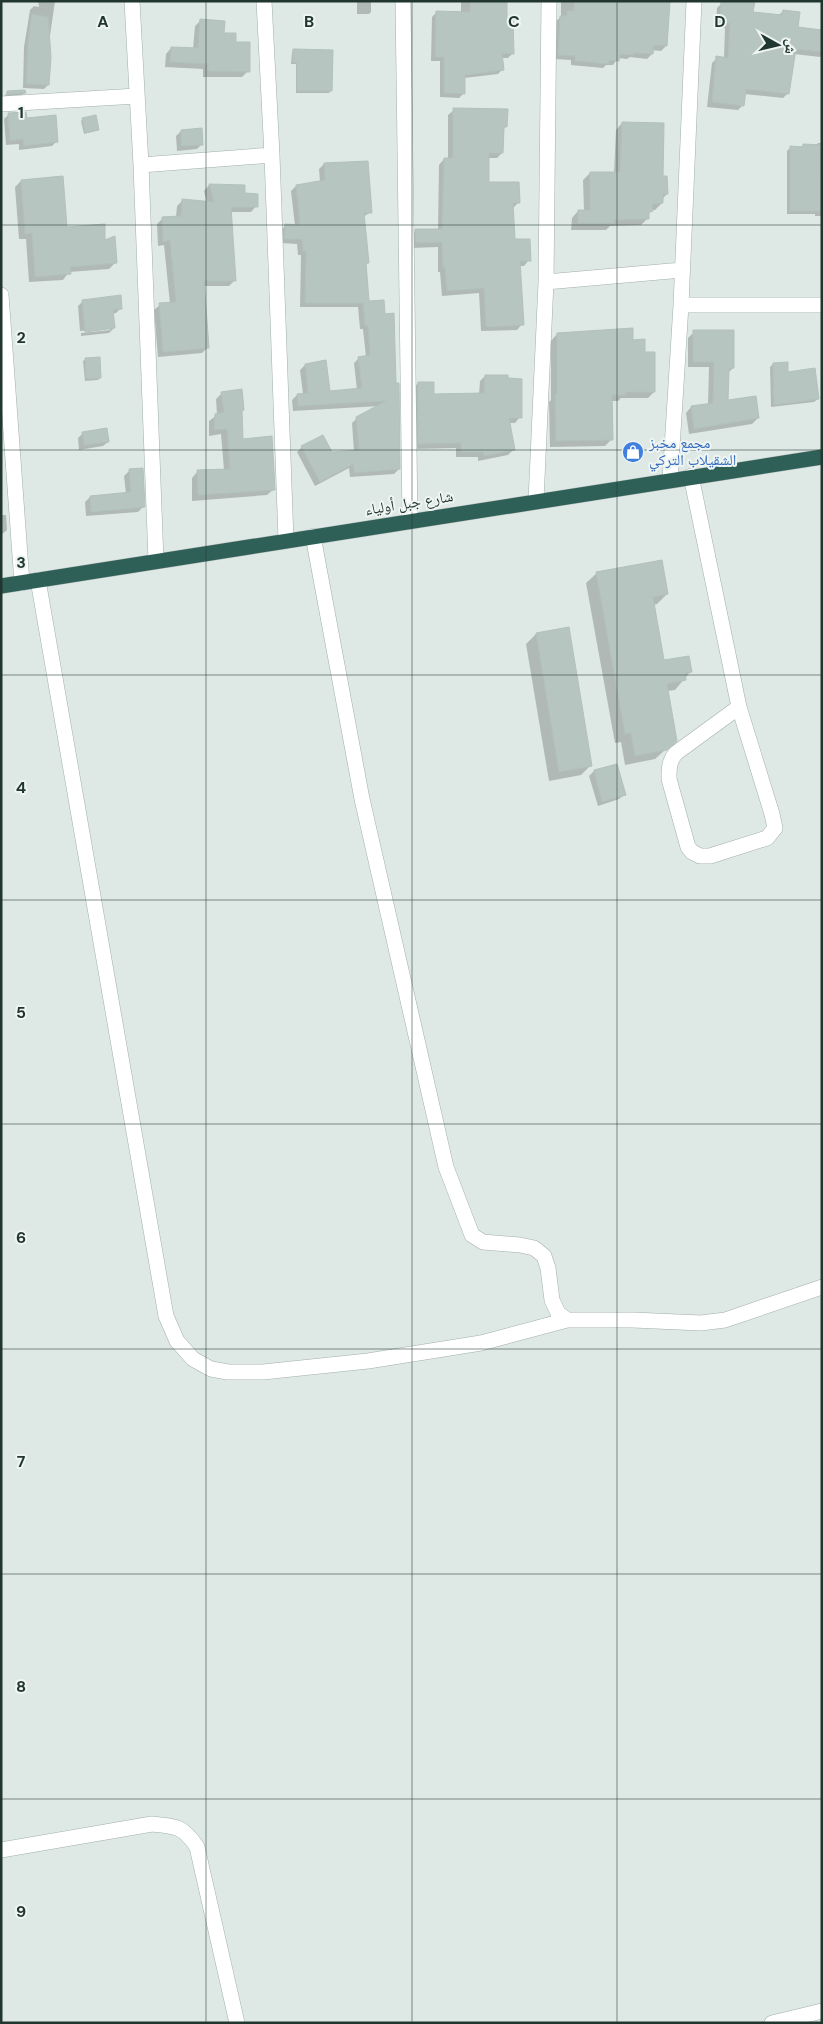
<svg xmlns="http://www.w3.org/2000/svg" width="823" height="2024" font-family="'DM Sans','Noto Naskh Arabic',sans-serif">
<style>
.shadow{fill:#0003}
.building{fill:#b7c5c0;stroke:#b1c1bb}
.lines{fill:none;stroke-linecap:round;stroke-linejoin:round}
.street-casing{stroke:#a2afab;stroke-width:16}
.highway-casing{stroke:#bcc3c1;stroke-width:16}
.street{stroke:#fff;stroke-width:15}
.highway{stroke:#2f6058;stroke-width:15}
.grid{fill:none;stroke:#213631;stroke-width:1;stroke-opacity:0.55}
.labels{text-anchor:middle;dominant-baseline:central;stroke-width:4;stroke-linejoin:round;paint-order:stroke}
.shop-label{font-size:15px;fill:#366cbe;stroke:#eef5f2;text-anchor:start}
.street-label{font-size:15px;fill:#213631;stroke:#eef5f2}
.grid-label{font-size:16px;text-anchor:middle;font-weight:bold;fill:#213631;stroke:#eef5f2;stroke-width:4;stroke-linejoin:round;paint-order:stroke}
</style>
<rect width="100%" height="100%" fill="#dee8e4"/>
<path class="shadow" d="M 38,1 L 55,1 L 50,36 L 47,39 L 48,85 L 44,89 L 23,88 L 24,47 L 30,10 L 34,6 L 39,7 Z
M 357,1 L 371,1 L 371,12 L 369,14 L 357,14 Z
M 461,1 L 506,1 L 506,21 L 513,53 L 508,58 L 501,58 L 502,70 L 498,74 L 464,78 L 464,93 L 459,98 L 440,97 L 440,61 L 431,61 L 432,17 L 436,13 L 461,13 Z
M 561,1 L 669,1 L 666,46 L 661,51 L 652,50 L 652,54 L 647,59 L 630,57 L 627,59 L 618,58 L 613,65 L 606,65 L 603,68 L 571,65 L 571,60 L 554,59 L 555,22 L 561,17 Z
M 722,3 L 752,13 L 778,16 L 783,11 L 797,28 L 822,31 L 822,55 L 820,57 L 794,54 L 788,93 L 783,98 L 744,94 L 743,105 L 738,110 L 707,107 L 712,63 L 717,58 L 724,58 L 725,28 L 716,27 L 717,8 Z
M 201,20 L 234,43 L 248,71 L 242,77 L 203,77 L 203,69 L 165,67 L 166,54 L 171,48 L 193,49 L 195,26 Z
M 294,50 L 331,90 L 329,93 L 296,93 L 296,64 L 291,64 L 292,52 Z
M 7,92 L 24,93 L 22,95 L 5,96 Z
M 454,110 L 506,126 L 502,130 L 502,153 L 497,158 L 488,158 L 488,184 L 518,203 L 513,208 L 514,241 L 529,260 L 524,266 L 519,266 L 522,324 L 517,330 L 481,331 L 479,293 L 442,296 L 440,272 L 438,272 L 438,247 L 411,248 L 410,236 L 416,230 L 438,230 L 439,165 L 444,159 L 448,159 L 448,115 Z
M 9,114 L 26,119 L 57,141 L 52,146 L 19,150 L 19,144 L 6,145 L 4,119 Z
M 83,119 L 98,130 L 84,134 L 81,121 Z
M 622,123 L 667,194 L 662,199 L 662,203 L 655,210 L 652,210 L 648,215 L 648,218 L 641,225 L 610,226 L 606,230 L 571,230 L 572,218 L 578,211 L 584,211 L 583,180 L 590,173 L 614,173 L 616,130 Z
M 181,131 L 202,144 L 197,149 L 177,151 L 176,136 Z
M 818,143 L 822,143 L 822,216 L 815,216 L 815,214 L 787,214 L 787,151 L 791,147 L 815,146 Z
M 324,164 L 371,212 L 363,217 L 368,263 L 365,266 L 367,302 L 383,301 L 399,469 L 394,474 L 350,477 L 349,468 L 315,486 L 297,452 L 302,447 L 331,454 L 354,452 L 352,423 L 357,418 L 380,406 L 293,411 L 292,400 L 297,395 L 303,394 L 300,370 L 305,365 L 329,392 L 357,390 L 354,363 L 359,358 L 366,357 L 363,329 L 360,329 L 358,307 L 300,307 L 301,255 L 298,255 L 297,244 L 280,243 L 280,231 L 285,226 L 295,226 L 291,191 L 296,186 L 320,182 L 319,169 Z
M 21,181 L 66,228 L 104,241 L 115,263 L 109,269 L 69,272 L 63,280 L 29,282 L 26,239 L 19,239 L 15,187 Z
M 209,185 L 256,206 L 251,212 L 230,212 L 234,281 L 229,286 L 203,286 L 208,347 L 202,353 L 158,357 L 154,310 L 160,305 L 170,304 L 164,245 L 158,246 L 157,224 L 163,218 L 176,217 L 177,206 L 183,200 L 207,203 L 204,191 Z
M 83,301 L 121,308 L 116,313 L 112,314 L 114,328 L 109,333 L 81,336 L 81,333 L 110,330 L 110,328 L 80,331 L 78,306 Z
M 694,332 L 733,368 L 728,373 L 727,402 L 758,418 L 752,424 L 689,434 L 686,413 L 691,407 L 708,405 L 709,367 L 688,367 L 688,338 Z
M 557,334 L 631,341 L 644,353 L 654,392 L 648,398 L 621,398 L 618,401 L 611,401 L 612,439 L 605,446 L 550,447 L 549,402 L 551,400 L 551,341 Z
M 86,359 L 100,378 L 98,380 L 85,381 L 83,361 Z
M 773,364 L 818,399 L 814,402 L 771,407 L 770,367 Z
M 485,376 L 520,417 L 515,423 L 509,423 L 513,450 L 508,455 L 478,461 L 478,457 L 456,457 L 456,448 L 413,449 L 413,389 L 418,383 L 433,396 L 479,395 L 480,381 Z
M 222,393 L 240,412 L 242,441 L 274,489 L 267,495 L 192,501 L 192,478 L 198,471 L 224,470 L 221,434 L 209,436 L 209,421 L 217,415 L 216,399 Z
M 83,433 L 108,442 L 103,446 L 79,450 L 78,438 Z
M 129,471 L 143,507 L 138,512 L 86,516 L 85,502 L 90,497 L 126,494 L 124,476 Z
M 1,515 L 6,515 L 7,530 L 1,535 Z
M 597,573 L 667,594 L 657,604 L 653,605 L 663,662 L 691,671 L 675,690 L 667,691 L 676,740 L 655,759 L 625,765 L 621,742 L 615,743 L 586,583 Z
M 568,629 L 591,765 L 581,775 L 549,781 L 526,644 L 536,634 Z
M 616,765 L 624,795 L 619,799 L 598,806 L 589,776 L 594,771 Z"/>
<path class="building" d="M 485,1 L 507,1 L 507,20 L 513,20 L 514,54 L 502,53 L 504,70 L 465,75 L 465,94 L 444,93 L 444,57 L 435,57 L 436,11 L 470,12 L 470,2 Z
M 574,1 L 670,1 L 667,46 L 654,45 L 653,54 L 634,53 L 633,55 L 620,54 L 619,61 L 609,60 L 609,64 L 575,61 L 575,56 L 558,55 L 560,16 L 567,16 L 567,11 L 574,11 Z
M 721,1 L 755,1 L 753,12 L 782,15 L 783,10 L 800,12 L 798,27 L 822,30 L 822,52 L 796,49 L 789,94 L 746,89 L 744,106 L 712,102 L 716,56 L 728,58 L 730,23 L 720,23 Z
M 32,14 L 48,17 L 51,57 L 49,85 L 26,84 L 28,42 Z
M 200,19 L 225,21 L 224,33 L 236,33 L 236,42 L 250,42 L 250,72 L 208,71 L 208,64 L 170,62 L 171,47 L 198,48 Z
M 293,49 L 333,50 L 332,91 L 297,91 L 297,63 L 293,62 Z
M 25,90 L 26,93 L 7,94 L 7,91 Z
M 453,108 L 508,109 L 507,127 L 504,127 L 503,153 L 489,153 L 489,182 L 519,182 L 520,203 L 513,203 L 515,239 L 530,239 L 531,261 L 520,261 L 524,325 L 486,327 L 484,288 L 447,291 L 445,267 L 443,267 L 442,242 L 416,243 L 415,229 L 442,229 L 444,158 L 453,158 Z
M 26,112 L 27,118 L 56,115 L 58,142 L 24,146 L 23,139 L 10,141 L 8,113 Z
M 96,115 L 99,130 L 85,133 L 82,118 Z
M 622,122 L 664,123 L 663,176 L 667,176 L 668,194 L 663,194 L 663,203 L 652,204 L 653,211 L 649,212 L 649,219 L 614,220 L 614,223 L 578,223 L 578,210 L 590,210 L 590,172 L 620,172 Z
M 202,128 L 203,145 L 181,146 L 181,130 Z
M 803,144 L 822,145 L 821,211 L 790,211 L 790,146 L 803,147 Z
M 368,161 L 372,213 L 364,213 L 369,263 L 366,263 L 369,301 L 384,300 L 385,314 L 394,313 L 396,383 L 399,383 L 400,469 L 354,473 L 353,464 L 320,482 L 301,446 L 323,435 L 332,452 L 359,450 L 356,417 L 386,401 L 298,406 L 297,394 L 308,393 L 305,364 L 326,360 L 330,391 L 362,388 L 358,357 L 370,355 L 368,325 L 365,325 L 363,303 L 305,303 L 306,251 L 303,251 L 302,239 L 284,239 L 285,224 L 300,225 L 296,185 L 325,180 L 324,163 Z
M 63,176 L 67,227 L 105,224 L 105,240 L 115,236 L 117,263 L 70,267 L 71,274 L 35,277 L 32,233 L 25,234 L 21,180 Z
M 209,184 L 245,185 L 245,193 L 258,194 L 258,207 L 231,207 L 236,281 L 204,281 L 209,348 L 163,352 L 159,303 L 176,302 L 170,240 L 163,242 L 162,217 L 181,216 L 182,199 L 214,202 Z
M 121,295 L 122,309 L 113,310 L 115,328 L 85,332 L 82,300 Z
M 633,328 L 633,340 L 645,339 L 645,352 L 655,352 L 655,392 L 626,392 L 626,395 L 612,395 L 613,440 L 556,441 L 555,395 L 557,395 L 557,333 Z
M 693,330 L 734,330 L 734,368 L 729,369 L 728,400 L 756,396 L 759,418 L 694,429 L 691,406 L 713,403 L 714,362 L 693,362 Z
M 100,357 L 101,378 L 86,379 L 85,358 Z
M 788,362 L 788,372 L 815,368 L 819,399 L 774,405 L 773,363 Z
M 485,375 L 508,375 L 508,378 L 522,379 L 522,418 L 509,418 L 515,450 L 484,456 L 483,452 L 461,452 L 461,443 L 418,444 L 418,382 L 434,382 L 434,394 L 484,393 Z
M 242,389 L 244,410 L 242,411 L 243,439 L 272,436 L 275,490 L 198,495 L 197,470 L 230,469 L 227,429 L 214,430 L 215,414 L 224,412 L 221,392 Z
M 107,428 L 109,442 L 84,445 L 82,432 Z
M 143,468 L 145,507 L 91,512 L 90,496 L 131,492 L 129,469 Z
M 662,560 L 668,594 L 653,597 L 664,660 L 689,656 L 692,672 L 685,673 L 686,680 L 667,684 L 677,741 L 667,750 L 635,756 L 631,733 L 625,734 L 596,572 Z
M 569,627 L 592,766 L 559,772 L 536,633 Z
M 617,764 L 626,795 L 602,802 L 594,770 Z"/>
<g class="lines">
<g class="street-casing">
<path id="street" d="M 132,1 L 141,165 L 156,561
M 264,1 L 272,155 L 286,540
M 403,1 L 410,521
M 1,104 L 137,96
M 141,165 L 272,155
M 546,282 L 682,270
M 1,295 L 22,583
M 681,305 L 822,305
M 691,476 L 739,707 L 772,814 L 775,828 L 767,838 L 710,856 L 700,856 L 692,852 L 688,847 L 669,779 C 669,768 669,761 676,753 L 739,707
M 670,480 L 681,305 L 694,1
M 536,501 L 546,282 L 549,1
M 313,536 L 362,799 L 446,1167 L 472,1235 L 483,1242 L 520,1245 L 534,1248 L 544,1256 L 548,1268 L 552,1300 L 558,1313 L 567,1320
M 38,580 L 166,1316 L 177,1341 L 193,1359 L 211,1369 L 228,1372 L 263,1372 L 368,1361 L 481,1343 L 567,1320 L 633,1320 L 701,1323 L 725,1320 L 822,1287
M 1,1850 L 152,1824 C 176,1826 183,1826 197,1847 L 237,2023
M 772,2023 L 822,2011"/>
</g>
<g class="highway-casing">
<path id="highway" d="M 1,586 L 822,457"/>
</g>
<use href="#street" class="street"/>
<use href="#highway" class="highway"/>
</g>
<path class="grid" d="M 206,1 L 206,2023M 412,1 L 412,2023M 617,1 L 617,2023M 1,225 L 822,225M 1,450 L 822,450M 1,675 L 822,675M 1,900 L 822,900M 1,1124 L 822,1124M 1,1349 L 822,1349M 1,1574 L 822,1574M 1,1799 L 822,1799"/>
<defs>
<g id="shop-disc" transform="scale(1.125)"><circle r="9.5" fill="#3f7fe0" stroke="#eef5f2"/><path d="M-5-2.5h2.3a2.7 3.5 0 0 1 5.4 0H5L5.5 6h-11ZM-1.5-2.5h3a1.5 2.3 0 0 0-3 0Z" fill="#fff"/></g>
</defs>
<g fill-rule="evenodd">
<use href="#shop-disc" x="633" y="452"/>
</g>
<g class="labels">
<g class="shop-label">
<text x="649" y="443">مجمع مخبز<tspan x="649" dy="17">الشقيلاب التركي</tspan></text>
</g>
<g class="street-label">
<text transform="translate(409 503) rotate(-9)">شارع جبل أولياء</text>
</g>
</g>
<g class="grid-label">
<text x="103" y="27">A</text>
<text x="309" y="27">B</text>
<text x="514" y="27">C</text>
<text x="720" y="27">D</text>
<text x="21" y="118">1</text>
<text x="21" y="343">2</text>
<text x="21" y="568">3</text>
<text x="21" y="793">4</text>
<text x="21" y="1018">5</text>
<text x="21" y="1243">6</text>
<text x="21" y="1467">7</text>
<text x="21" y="1692">8</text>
<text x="21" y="1917">9</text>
</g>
<rect width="823" height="2024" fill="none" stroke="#213631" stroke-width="5"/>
<g transform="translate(778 45) rotate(98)" stroke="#eef5f2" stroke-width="4" paint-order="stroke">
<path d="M0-4L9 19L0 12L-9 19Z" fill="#213631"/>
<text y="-8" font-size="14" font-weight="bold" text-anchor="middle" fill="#213631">ش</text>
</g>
</svg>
